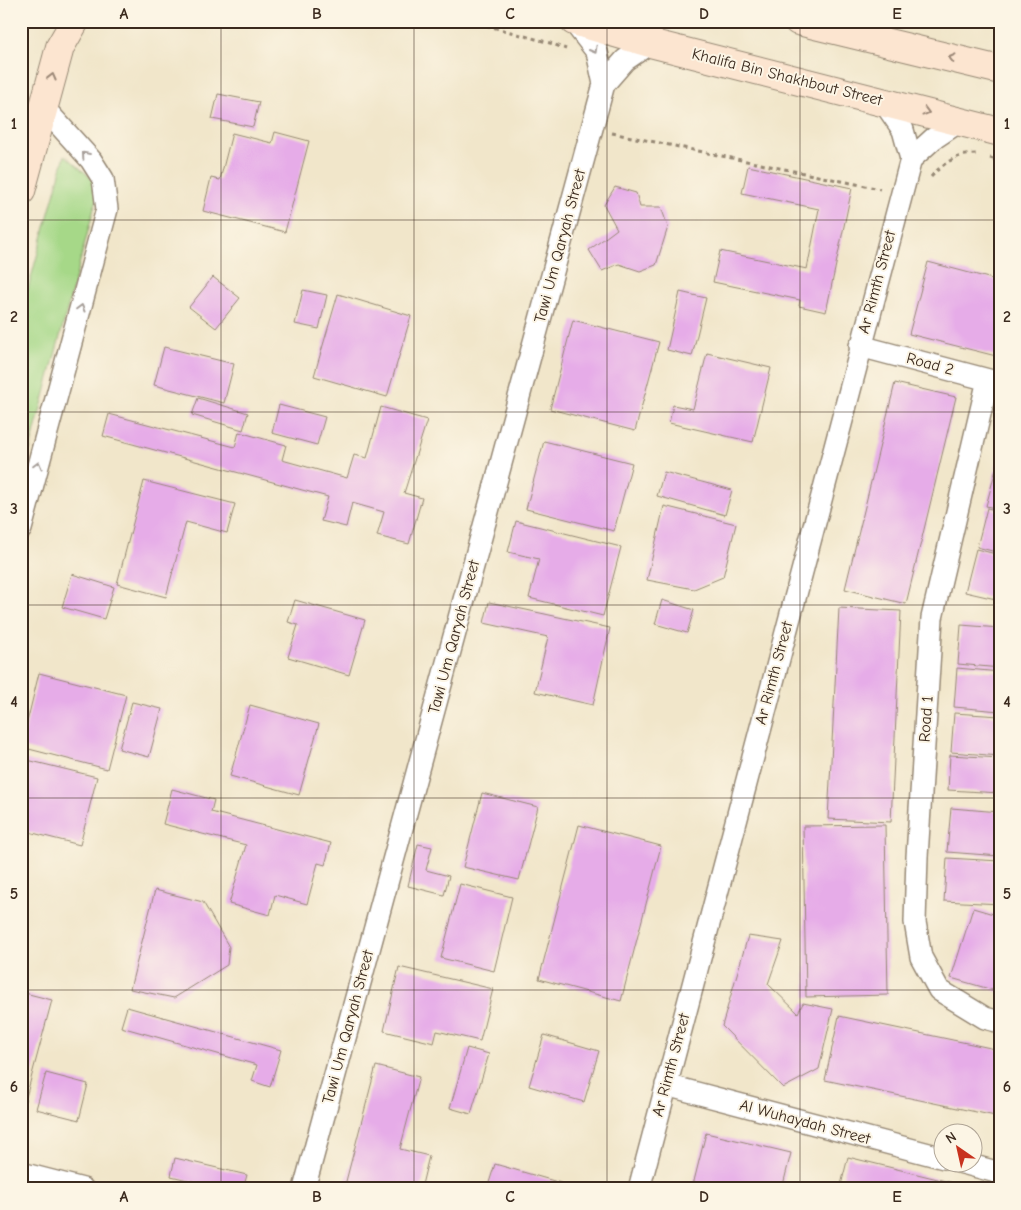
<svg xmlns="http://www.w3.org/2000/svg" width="1021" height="1210" font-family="'Comic Neue',sans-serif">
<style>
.green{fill:#a6d888;stroke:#708153}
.building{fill:#e6ace8}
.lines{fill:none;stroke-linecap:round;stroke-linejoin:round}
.street-casing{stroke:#968874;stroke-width:24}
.secondary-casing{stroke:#968874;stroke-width:30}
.path{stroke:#968874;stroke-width:3;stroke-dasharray:4 4;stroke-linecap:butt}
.street{stroke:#fff;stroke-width:21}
.secondary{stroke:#fce5d0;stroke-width:28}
.oneway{stroke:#a79f9a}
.oneway2{stroke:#9c8877}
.grid{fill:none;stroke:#3b2a1e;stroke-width:1;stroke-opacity:0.55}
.labels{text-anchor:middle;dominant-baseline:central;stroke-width:4;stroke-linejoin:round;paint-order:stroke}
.street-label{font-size:16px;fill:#3b2a1e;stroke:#fcf5e5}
.neatline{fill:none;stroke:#3b2a1e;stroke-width:2}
.grid-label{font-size:16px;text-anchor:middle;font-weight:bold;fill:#3b2a1e}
</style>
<rect width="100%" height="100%" fill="#fcf5e5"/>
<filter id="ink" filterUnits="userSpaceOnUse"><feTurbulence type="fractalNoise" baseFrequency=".02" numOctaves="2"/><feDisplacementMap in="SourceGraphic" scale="10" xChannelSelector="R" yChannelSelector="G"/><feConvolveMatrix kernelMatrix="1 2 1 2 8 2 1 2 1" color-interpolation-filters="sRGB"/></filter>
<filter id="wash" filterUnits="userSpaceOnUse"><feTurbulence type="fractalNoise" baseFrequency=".0096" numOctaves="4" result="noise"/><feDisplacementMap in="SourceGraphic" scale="20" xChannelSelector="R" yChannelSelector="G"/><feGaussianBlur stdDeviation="1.12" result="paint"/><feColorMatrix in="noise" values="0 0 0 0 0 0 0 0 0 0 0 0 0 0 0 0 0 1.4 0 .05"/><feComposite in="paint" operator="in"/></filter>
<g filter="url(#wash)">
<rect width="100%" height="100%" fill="#f1e6ca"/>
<path class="green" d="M 65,155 L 100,186 L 21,483 L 21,314 Z"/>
<g id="blocks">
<path class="building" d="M 218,94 L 259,102 L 253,127 L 212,119 Z
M 275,132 L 309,141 L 285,232 L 203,211 L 211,178 L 220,180 L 232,133 L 272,143 Z
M 748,166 L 852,188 L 826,312 L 799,306 L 800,300 L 713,282 L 720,251 L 807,269 L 819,209 L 742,193 Z
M 615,187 L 636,193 L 640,207 L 661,207 L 668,227 L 656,265 L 640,271 L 619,264 L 602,271 L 589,250 L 617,229 L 604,205 Z
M 928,262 L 1000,281 L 1000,357 L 909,334 Z
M 213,277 L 240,298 L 216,328 L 189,307 Z
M 303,290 L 327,295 L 319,329 L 295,324 Z
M 680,292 L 706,298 L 692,356 L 667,350 Z
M 338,294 L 411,316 L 387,397 L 314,376 Z
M 573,320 L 659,342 L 635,431 L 550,409 Z
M 164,347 L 234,364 L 224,403 L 154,385 Z
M 707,353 L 771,368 L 753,442 L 669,423 L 673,405 L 693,409 Z
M 895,383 L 956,397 L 906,604 L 845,589 Z
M 198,398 L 248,413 L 243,430 L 192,415 Z
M 279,405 L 325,417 L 317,445 L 272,433 Z
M 381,407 L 427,420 L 404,493 L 422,498 L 409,544 L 377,536 L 384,512 L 352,503 L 346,527 L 321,521 L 328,497 L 103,436 L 109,414 L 235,447 L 239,432 L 286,445 L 282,460 L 347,478 L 354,455 L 367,458 Z
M 544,441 L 632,463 L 614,531 L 526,509 Z
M 999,455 L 1000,455 L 1000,467 L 996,467 Z
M 996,469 L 1000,470 L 1000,509 L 986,506 Z
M 664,472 L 732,490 L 725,515 L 657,496 Z
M 144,481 L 235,504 L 227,533 L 186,522 L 166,597 L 117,584 Z
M 664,506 L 736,524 L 723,577 L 694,589 L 647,580 Z
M 987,508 L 1000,511 L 1000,553 L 977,547 Z
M 516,521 L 621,547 L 603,616 L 529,598 L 539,559 L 508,552 Z
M 976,549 L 1000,555 L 1000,600 L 965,592 Z
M 72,574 L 114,587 L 104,619 L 62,607 Z
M 295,600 L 365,620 L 349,675 L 288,657 L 298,625 L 288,622 Z
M 662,600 L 694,610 L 687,633 L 655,624 Z
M 489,602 L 610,628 L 593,705 L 535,692 L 548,637 L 484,623 Z
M 839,608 L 901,611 L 891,822 L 828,819 Z
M 961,625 L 1000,628 L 1000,668 L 958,664 Z
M 957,668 L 1000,672 L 1000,711 L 954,707 Z
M 39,673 L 126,695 L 107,769 L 21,747 Z
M 132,702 L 162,709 L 149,757 L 119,749 Z
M 250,705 L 319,724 L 299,795 L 230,776 Z
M 954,713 L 1000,716 L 1000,756 L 951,752 Z
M 950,755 L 1000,758 L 1000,793 L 948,790 Z
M 23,759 L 97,777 L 80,845 L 21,830 Z
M 172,789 L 214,800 L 211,812 L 331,843 L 325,865 L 318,863 L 307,904 L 275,895 L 270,915 L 229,904 L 246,845 L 163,824 Z
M 482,793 L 538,807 L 519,880 L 463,867 Z
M 951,808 L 1000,812 L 1000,856 L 947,852 Z
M 579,825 L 661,846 L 621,1001 L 539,979 Z
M 885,825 L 888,995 L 806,997 L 803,826 Z
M 418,844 L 432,847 L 426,870 L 449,876 L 444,895 L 408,886 Z
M 947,858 L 1000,861 L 1000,904 L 944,901 Z
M 460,884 L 512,897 L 494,971 L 441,958 Z
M 155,890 L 203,902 L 229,947 L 227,965 L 174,998 L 130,989 Z
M 973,908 L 1000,916 L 1000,992 L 951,978 Z
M 748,936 L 783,941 L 768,984 L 798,1013 L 803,1003 L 833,1009 L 819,1069 L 783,1088 L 722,1026 Z
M 399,967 L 493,989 L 480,1041 L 437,1031 L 434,1043 L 384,1031 Z
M 21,992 L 52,1000 L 25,1101 L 21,1100 Z
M 127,1007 L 281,1050 L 270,1087 L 252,1081 L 257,1065 L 121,1027 Z
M 839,1016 L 1000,1050 L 1000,1117 L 825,1080 Z
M 544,1035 L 599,1051 L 584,1102 L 529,1086 Z
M 467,1048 L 489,1054 L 471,1114 L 450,1108 Z
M 376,1066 L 419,1077 L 400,1149 L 429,1156 L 421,1189 L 344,1189 Z
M 46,1073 L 88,1084 L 79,1120 L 36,1109 Z
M 706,1133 L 791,1153 L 782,1189 L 692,1189 Z
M 848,1157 L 966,1186 L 965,1189 L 840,1189 Z
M 175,1158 L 247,1175 L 243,1189 L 225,1189 L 171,1176 Z
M 495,1164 L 561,1183 L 560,1189 L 487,1189 Z"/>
</g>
</g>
<g filter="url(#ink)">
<use href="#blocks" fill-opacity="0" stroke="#968874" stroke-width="1"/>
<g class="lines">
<g class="street-casing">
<path id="street" d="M 573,21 L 597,52 L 604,84
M 911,159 L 933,139 L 960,121
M 860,346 L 1000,383
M 988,380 L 932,618 L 917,857 L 915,922 L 921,957 L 939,990 L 985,1018 L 1000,1022
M 21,529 L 107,209 L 103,179 L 91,160 L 44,108
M 666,1085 L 944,1158
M 959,1162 L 1000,1173
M 21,1173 L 83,1189
M 304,1189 L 604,84 L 625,60 L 650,43
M 639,1189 L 911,159 L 903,130 L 883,101"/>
</g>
<g class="secondary-casing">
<path id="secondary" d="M 574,21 L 650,43 L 1000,132
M 798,21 L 1000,70
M 21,191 L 60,47 L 75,21"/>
</g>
<path class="path" d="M 471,21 L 550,43 L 566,49
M 984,21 L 1000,28
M 612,133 L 880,189
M 990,158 L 1000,161
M 931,177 C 944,162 957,154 977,154"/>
<use href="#street" class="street"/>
<use href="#secondary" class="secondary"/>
</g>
<defs><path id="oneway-chevron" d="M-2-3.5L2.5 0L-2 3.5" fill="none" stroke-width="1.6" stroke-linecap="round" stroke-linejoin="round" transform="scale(1.25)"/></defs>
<g class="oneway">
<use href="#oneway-chevron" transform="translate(594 50) rotate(60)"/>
<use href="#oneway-chevron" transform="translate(85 155) rotate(-131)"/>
<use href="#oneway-chevron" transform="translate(81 308) rotate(-75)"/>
<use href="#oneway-chevron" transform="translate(38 465) rotate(-75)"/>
</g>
<g class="oneway2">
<use href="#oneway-chevron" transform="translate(952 58) rotate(-166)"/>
<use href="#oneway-chevron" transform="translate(52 77) rotate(-76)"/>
<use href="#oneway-chevron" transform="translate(926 112) rotate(15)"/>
</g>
</g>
<path class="grid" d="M 221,21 L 221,1189M 414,21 L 414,1189M 607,21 L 607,1189M 800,21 L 800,1189M 21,220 L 1000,220M 21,412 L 1000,412M 21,605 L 1000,605M 21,798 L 1000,798M 21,990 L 1000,990"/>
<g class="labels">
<g class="street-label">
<text transform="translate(787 77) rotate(14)">Khalifa Bin Shakhbout Street</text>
<text transform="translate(560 246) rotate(-75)">Tawi Um Qaryah Street</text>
<text transform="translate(877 282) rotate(-75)">Ar Rimth Street</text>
<text transform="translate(930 364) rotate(15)">Road 2</text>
<text transform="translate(454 637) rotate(-75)">Tawi Um Qaryah Street</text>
<text transform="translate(774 673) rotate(-75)">Ar Rimth Street</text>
<text transform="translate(926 719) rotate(-86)">Road 1</text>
<text transform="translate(348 1027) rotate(-75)">Tawi Um Qaryah Street</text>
<text transform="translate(671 1065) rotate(-75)">Ar Rimth Street</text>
<text transform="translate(805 1122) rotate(15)">Al Wuhaydah Street</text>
</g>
</g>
<rect width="1021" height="1210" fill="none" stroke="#fcf5e5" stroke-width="55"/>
<g transform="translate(958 1148) rotate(326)"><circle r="24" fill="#fcf5e5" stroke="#afa495"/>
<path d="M0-4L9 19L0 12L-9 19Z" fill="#c8321e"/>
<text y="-8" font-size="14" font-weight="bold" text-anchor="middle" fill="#3b2a1e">N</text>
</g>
<rect x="28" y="28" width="966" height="1154" class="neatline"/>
<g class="grid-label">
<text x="124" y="19">A</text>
<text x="317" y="19">B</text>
<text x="510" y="19">C</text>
<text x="704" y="19">D</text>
<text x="897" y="19">E</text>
<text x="14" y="129">1</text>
<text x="1007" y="129">1</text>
<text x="14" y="322">2</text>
<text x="1007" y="322">2</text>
<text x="14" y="514">3</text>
<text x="1007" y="514">3</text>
<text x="14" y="707">4</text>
<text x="1007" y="707">4</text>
<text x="14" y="899">5</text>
<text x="1007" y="899">5</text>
<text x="14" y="1092">6</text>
<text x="1007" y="1092">6</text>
<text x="124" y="1202">A</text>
<text x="317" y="1202">B</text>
<text x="510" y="1202">C</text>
<text x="704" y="1202">D</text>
<text x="897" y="1202">E</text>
</g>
</svg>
